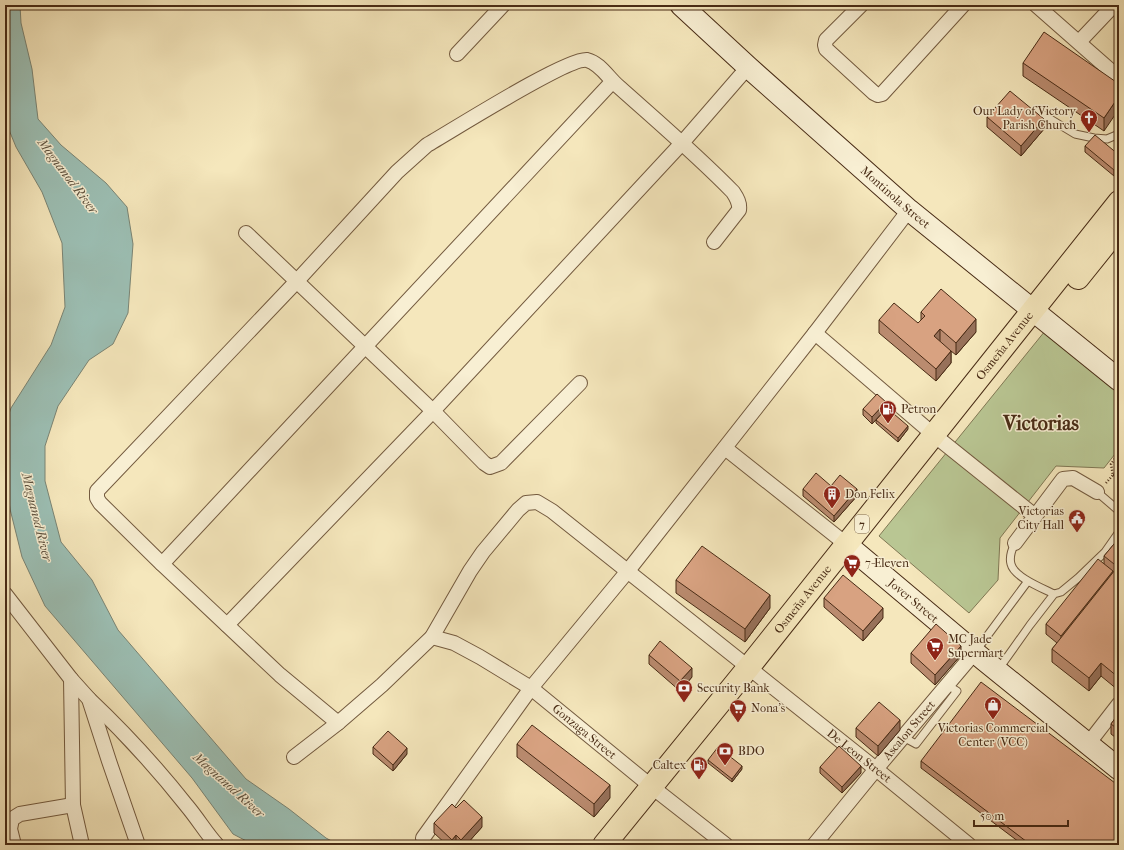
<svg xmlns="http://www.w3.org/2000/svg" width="1124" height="850" font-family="'IM FELL French Canon',serif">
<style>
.green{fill:#b9c693;stroke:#807854}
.water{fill:#9cbfb4;stroke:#7a8474}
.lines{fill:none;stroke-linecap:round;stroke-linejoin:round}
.lane-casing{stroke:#735a3f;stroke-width:9}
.street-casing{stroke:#735a3f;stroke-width:16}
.secondary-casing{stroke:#482b15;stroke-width:23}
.primary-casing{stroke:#482b15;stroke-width:24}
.path{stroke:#482b15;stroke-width:2.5;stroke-dasharray:1 2;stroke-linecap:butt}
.lane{stroke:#f8efd3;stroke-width:7}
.street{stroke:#f8efd3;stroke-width:14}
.secondary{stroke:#f8efd3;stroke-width:21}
.primary{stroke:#f5e7bc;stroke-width:22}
.wall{fill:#ba8b6f;stroke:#482b15}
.shaded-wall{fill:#97715a;stroke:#482b15}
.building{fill:#d8a281;stroke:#482b15}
.labels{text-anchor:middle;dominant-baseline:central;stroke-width:3;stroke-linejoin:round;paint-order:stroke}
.shield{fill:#f8efd3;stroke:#7d664e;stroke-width:1}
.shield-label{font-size:11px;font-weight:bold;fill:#482b15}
.poi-label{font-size:12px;fill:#482b15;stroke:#f8efd3;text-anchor:start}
.street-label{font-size:12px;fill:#482b15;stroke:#f8efd3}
.water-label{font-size:13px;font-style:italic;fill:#5d503d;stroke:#f8efd3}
.town-label{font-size:20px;font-weight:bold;fill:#482b15;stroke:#f8efd3}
</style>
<rect width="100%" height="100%" fill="#f5e7bc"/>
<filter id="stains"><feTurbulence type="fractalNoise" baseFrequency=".005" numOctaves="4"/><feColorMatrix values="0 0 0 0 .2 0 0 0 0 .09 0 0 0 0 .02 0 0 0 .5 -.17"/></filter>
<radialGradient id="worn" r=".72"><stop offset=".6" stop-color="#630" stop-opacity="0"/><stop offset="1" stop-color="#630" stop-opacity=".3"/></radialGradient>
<path class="green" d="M 1045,331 L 1119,390 L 1119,449 L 1104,468 L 1056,466 L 1000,538 L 998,580 L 969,613 L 879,536 Z"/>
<path class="water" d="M 5,5 L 20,5 L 21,23 L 32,69 L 38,119 L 61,145 L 106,183 L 127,207 L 133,244 L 128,313 L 113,344 L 89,360 L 58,406 L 45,446 L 45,481 L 61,542 L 92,580 L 118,630 L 246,779 L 289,809 L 326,838 L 339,845 L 254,845 L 233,834 L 192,778 L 45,606 L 22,557 L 10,509 L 5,472 L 5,425 L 11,408 L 51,345 L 65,307 L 62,243 L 42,192 L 16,147 L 5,120 Z"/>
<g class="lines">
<g class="lane-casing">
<path id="lane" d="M 1037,111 L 1075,134 L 1094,138 L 1107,139 L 1119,134
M 1097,492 L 1119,511
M 1015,543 C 1012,549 1009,557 1011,564 C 1014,577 1042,588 1054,594
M 976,651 L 1028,581
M 998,670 L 1030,625 L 1054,594 L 1061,592 L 1078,578 L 1105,552 L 1119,532
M 903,737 L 916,744 L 957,691 L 947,685"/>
</g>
<g class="street-casing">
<g id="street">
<path d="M 861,5 L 826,40 L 825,45 L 826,49 L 874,93 L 878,95 L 882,94 L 963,5"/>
<path d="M 1036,5 L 1119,78"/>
<path d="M 1079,42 L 1114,5"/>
<path d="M 457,54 L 503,5"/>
<path d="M 246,233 L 433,411 L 484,463 L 490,467 L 501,463 L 580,383"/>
<path id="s1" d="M 714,242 L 739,210 C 740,203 737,198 733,192 C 697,155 657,121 619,87 C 609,79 600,63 587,60 C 568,57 450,132 427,145 L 397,172 L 296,282 L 97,491 L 97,498 L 100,503 L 162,564 L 280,675 L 338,723 L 382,685 L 432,637 L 470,571 L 483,552 L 518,510 L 526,503 L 537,502 L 552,511 L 876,769 L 969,845"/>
<path d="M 815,333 L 934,435 L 1035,516"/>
<path d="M 725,448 L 846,544"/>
<path d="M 1015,543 L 1063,479 L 1073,478 L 1097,492"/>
<path d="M 162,564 L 612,82"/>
<path d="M 5,594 L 71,679 L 73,805 L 82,845"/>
<path d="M 227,625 L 433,411 L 682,143 L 748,67"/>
<path id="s2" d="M 432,637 L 454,643 L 480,657 L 531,688 L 652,787 L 726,845"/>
<path d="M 71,679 L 89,699 L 109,761 L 138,845"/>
<path d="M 89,699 C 124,732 157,768 187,806 C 198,819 206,833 217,845"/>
<path d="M 1088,744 L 1119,704"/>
<path d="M 294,757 L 338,723"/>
<path d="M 423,838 L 531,688 L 627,572 L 815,333 L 909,210"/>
<path d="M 14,845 L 10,829 L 12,819 L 20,814 L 73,805"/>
<path id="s3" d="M 814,845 L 876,769 L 975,652"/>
</g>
</g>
<g class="secondary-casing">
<g id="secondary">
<path id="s4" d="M 681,5 L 748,67 L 909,210 L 1119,380"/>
<path id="s5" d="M 846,544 L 984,660 L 1119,769"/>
</g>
</g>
<g class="primary-casing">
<g id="primary">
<path d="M 1078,278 L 1119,227"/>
<path id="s6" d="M 604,845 L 748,668 L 1119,202"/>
</g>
</g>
<path class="path" d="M 1113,475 L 1119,477
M 1106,483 L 1113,475 L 1111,464 L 1116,457 L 1119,456"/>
<use href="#lane" class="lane"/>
<use href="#street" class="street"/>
<use href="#secondary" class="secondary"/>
<use href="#primary" class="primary"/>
</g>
<path class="wall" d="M 1023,63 L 1119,84 L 1104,131 L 1023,76 Z
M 987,117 L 1044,129 L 1021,156 L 987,127 Z
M 1085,146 L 1119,155 L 1119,171 L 1114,176 L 1085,152 Z
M 921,312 L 976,332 L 956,355 L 951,351 L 951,363 L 936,381 L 879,333 L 879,320 L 918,323 L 921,320 Z
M 863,409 L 886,409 L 872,424 L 863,415 Z
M 876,420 L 908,429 L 898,442 L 876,423 Z
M 831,486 L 857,496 L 834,522 L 803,496 L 803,489 Z
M 1119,538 L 1119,689 L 1118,690 L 1101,676 L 1089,691 L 1052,662 L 1052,649 L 1057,643 L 1046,634 L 1046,624 L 1104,564 L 1104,556 Z
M 676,580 L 770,608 L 745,642 L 676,593 Z
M 824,598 L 883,618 L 863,641 L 824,607 Z
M 911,653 L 961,655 L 935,685 L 911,663 Z
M 649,655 L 692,677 L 680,691 L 649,664 Z
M 1119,713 L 1119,740 L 1111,734 L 1111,724 Z
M 856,728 L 900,730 L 878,756 L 856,737 Z
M 517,744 L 610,798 L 594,817 L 517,757 Z
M 373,747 L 407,754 L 393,771 L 373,754 Z
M 708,760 L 742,769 L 732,782 L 708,763 Z
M 921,761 L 1119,845 L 1023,845 L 921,768 Z
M 820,767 L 861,773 L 842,793 L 820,773 Z
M 456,808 L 482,827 L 466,845 L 447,845 L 434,833 L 434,823 Z"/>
<path class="shaded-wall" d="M 1119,96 L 1119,109 L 1104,131 L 1104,118 Z
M 1044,119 L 1044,129 L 1021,156 L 1021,146 Z
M 1119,164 L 1119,171 L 1114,176 L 1114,170 Z
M 976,319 L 976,332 L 956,355 L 956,343 Z
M 940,329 L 940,342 L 934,336 Z
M 951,351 L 951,363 L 936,381 L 936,369 Z
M 886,402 L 886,409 L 872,424 L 872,417 Z
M 908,426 L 908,429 L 898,442 L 898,438 Z
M 857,489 L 857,496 L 834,522 L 834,516 Z
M 1113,571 L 1113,581 L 1061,646 L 1061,636 Z
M 770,595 L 770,608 L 745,642 L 745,629 Z
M 883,608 L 883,618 L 863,641 L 863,631 Z
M 961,646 L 961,655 L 935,685 L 935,675 Z
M 1101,663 L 1101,676 L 1089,691 L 1089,678 Z
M 692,668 L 692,677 L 680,691 L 680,681 Z
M 1119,676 L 1119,689 L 1118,690 L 1118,677 Z
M 900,720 L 900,730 L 878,756 L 878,746 Z
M 407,748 L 407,754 L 393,771 L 393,765 Z
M 742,766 L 742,769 L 732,782 L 732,779 Z
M 861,766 L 861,773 L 842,793 L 842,787 Z
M 610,785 L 610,798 L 594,817 L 594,804 Z
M 482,817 L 482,827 L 466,845 L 461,845 L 461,840 Z
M 456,835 L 456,845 L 452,845 L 452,840 Z
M 1119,839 L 1119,845 L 1115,845 Z"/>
<path class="building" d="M 1044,32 L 1119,84 L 1119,96 L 1104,118 L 1023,63 Z
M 1010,91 L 1044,119 L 1021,146 L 987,117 Z
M 1095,135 L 1119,155 L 1119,164 L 1114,170 L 1085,146 Z
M 941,289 L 976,319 L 956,343 L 940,329 L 934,336 L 951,351 L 936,369 L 879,320 L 894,303 L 918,323 L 925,316 L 921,312 Z
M 877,394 L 886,402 L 872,417 L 863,409 Z
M 887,408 L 908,426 L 898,438 L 876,420 Z
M 816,473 L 831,486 L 840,475 L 857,489 L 834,516 L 803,489 Z
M 1119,538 L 1119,568 L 1104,556 Z
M 702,546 L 770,595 L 745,629 L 676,580 Z
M 1098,559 L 1113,571 L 1061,636 L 1046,624 Z
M 1115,570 L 1119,573 L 1119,676 L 1118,677 L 1101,663 L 1089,678 L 1052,649 Z
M 843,575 L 883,608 L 863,631 L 824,598 Z
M 936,624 L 961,646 L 935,675 L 911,653 Z
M 660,641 L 692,668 L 680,681 L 649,655 Z
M 981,682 L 1119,786 L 1119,839 L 1115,845 L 1031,845 L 921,761 Z
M 879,702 L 900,720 L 878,746 L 856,728 Z
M 1119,713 L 1119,730 L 1111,724 Z
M 532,725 L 610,785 L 594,804 L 517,744 Z
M 388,731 L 407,748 L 393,765 L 373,747 Z
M 839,746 L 861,766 L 842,787 L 820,767 Z
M 718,747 L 742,766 L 732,779 L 708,760 Z
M 464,800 L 482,817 L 461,840 L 456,835 L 452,840 L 434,823 L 452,804 L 456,808 Z"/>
<defs>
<g id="church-pin" transform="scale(0.9)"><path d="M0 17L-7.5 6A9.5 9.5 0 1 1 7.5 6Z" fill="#8f2418" stroke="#f8efd3"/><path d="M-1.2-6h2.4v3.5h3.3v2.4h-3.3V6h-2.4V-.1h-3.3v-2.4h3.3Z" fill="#fff"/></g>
<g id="fuel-pin" transform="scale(0.9)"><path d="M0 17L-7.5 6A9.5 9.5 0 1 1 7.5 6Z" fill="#8f2418" stroke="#f8efd3"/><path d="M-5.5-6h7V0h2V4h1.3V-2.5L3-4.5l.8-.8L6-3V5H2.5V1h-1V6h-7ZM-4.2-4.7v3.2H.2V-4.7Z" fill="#fff"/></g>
<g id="building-pin" transform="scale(0.9)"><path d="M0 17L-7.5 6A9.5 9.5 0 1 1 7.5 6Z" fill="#8f2418" stroke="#f8efd3"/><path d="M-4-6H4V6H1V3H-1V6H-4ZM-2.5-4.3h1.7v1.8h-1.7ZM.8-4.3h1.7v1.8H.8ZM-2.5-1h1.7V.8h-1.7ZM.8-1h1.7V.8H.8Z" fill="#fff"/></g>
<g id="civic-pin" transform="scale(0.9)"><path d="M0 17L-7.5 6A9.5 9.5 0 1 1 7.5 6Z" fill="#8f2418" stroke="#f8efd3"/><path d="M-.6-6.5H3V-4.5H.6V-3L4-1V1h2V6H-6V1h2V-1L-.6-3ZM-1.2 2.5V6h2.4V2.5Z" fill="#fff"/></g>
<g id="supermarket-pin" transform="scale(0.9)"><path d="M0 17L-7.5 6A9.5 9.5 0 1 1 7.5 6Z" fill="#8f2418" stroke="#f8efd3"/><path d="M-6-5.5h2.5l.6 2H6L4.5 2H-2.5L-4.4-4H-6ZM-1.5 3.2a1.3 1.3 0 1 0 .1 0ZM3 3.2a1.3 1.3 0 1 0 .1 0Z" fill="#fff"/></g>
<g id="bank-pin" transform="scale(0.9)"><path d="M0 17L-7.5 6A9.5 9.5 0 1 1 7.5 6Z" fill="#8f2418" stroke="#f8efd3"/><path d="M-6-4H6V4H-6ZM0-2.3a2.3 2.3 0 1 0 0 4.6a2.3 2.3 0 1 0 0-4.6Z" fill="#fff"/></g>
<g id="shop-pin" transform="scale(0.9)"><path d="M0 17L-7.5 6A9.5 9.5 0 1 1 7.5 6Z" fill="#8f2418" stroke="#f8efd3"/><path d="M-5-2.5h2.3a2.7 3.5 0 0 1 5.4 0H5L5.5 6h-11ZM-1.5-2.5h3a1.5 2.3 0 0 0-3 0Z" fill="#fff"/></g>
</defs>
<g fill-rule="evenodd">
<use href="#church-pin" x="1089" y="118"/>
<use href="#fuel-pin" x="888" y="409"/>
<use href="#building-pin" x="832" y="494"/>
<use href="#civic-pin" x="1077" y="518"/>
<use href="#supermarket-pin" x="852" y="563"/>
<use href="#supermarket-pin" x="935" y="646"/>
<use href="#bank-pin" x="684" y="688"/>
<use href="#shop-pin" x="993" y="705"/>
<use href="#supermarket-pin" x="738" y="708"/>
<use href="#bank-pin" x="725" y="751"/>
<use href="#fuel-pin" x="699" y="765"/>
</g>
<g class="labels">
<rect class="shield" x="855" y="515" width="14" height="18" rx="3"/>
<g class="shield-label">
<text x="862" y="524">7</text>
</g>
<g class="poi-label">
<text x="1076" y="111" text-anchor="end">Our Lady of Victory<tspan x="1076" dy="14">Parish Church</tspan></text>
<text x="901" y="409">Petron</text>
<text x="845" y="494">Don Felix</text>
<text x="1064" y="511" text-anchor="end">Victorias<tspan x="1064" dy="14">City Hall</tspan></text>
<text x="865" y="563">7-Eleven</text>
<text x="948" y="639">MC Jade<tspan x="948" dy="14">Supermart</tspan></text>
<text x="697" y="688">Security Bank</text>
<text x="751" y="708">Nona's</text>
<text x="993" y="728" text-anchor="middle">Victorias Commercial<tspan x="993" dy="14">Center (VCC)</tspan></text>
<text x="738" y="751">BDO</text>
<text x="686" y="765" text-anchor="end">Caltex</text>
</g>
<g class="street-label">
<text stroke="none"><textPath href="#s4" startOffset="288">Montinola Street</textPath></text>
<text stroke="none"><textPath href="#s6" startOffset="640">Osmeña Avenue</textPath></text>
<text stroke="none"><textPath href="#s6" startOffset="316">Osmeña Avenue</textPath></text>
<text stroke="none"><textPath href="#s5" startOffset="88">Jover Street</textPath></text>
<text stroke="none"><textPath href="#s3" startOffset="149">Ascalon Street</textPath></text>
<text stroke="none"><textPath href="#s2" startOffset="181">Gonzaga Street</textPath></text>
<text stroke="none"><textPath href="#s1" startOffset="1968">De Leon Street</textPath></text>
</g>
<g class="water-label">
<text transform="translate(68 176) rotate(53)">Magnanod River</text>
<text transform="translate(37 517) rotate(76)">Magnanod River</text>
<text transform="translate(229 785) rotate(42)">Magnanod River</text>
</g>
<g class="town-label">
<text x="1041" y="423">Victorias</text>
</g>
</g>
<rect width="1124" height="850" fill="none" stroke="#f5e7bc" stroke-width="20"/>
<rect x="6" y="6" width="1112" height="838" fill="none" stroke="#482b15" stroke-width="2"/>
<rect x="10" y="10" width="1104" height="830" fill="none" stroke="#482b15"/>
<path d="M974 820v6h94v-6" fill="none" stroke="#482b15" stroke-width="2"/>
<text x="980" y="820" font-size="12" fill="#482b15" stroke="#f8efd3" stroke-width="3" paint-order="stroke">50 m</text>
<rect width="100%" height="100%" filter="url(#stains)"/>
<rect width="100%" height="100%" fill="url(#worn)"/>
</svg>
